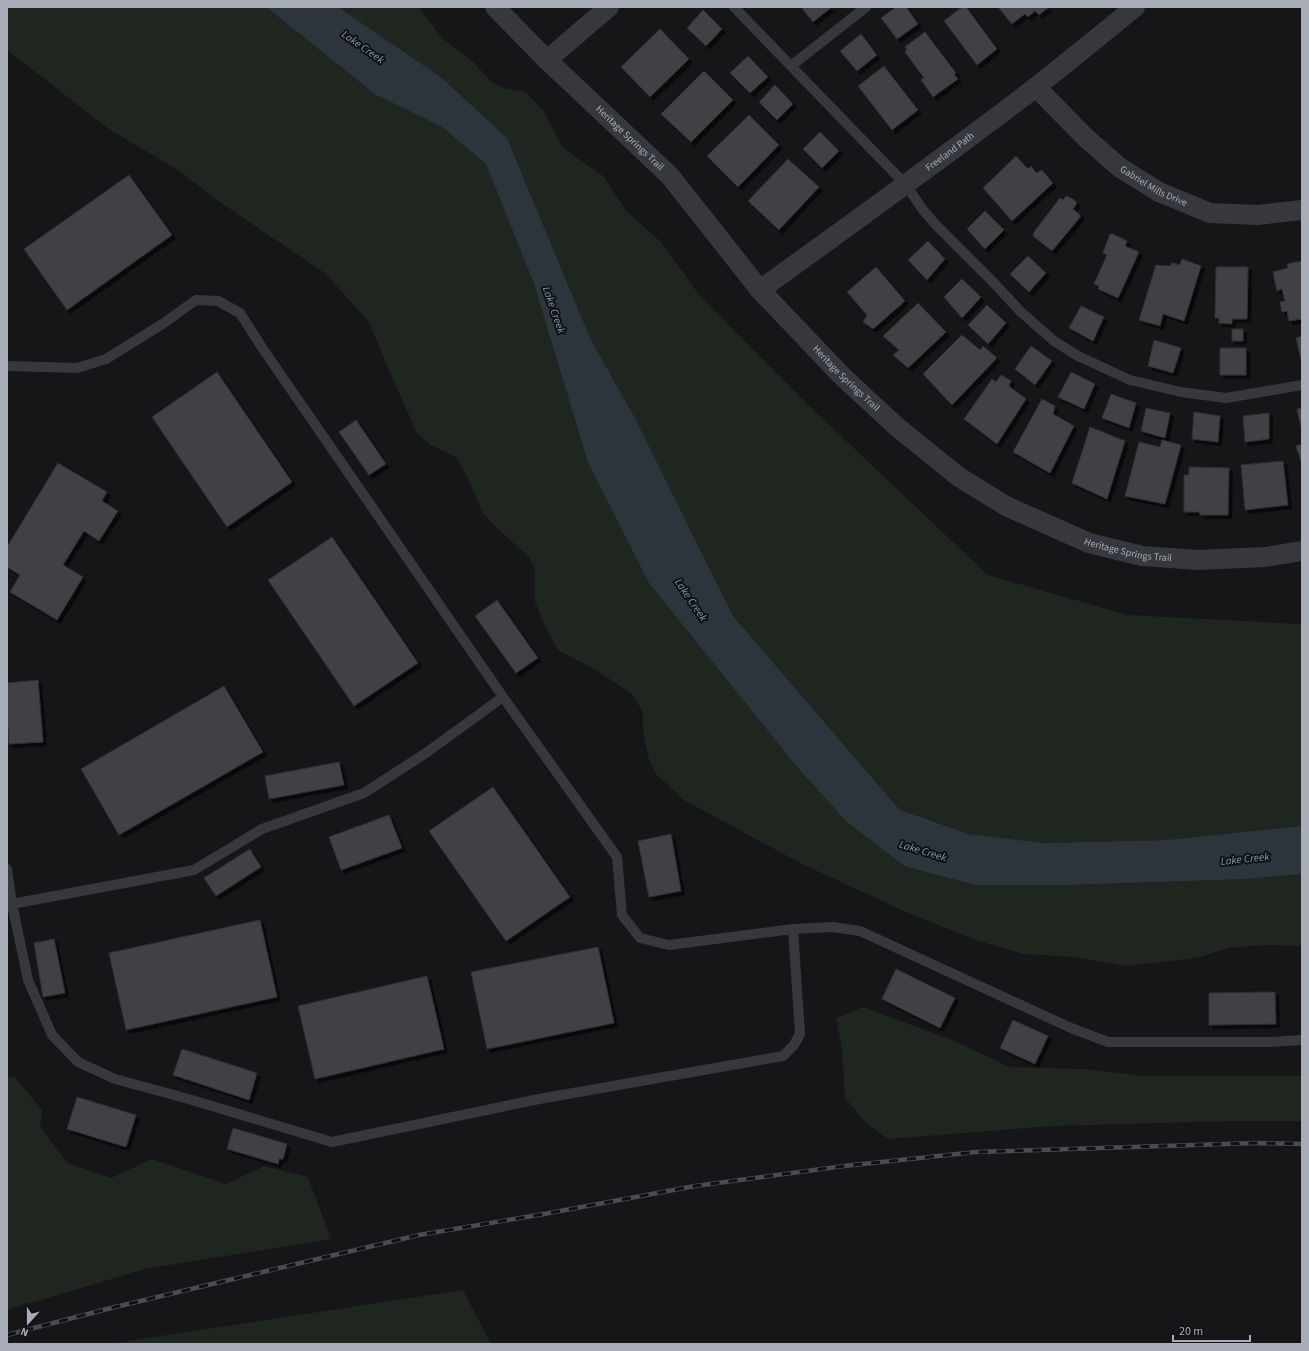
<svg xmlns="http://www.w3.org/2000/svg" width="1309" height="1351" font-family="'Source Sans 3',sans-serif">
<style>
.green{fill:#1e261f}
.water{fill:#2c353c}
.building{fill:#404145;stroke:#303034;filter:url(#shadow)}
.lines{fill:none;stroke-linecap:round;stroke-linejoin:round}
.service{stroke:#37383d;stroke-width:10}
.minor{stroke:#37383d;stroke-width:20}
.rail-casing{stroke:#4a4c52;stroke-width:4.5}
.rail{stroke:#111113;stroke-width:3;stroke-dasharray:9;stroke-linecap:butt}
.labels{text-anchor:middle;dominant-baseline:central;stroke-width:4;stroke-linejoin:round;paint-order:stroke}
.street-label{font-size:10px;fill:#a8adb8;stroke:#111113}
.water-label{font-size:11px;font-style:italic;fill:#7f9bb3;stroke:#111113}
</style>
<defs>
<filter id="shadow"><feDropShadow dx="3.5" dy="3.5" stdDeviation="0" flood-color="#0009"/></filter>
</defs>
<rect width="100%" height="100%" fill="#161618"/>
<path class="green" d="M 7,7 L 266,7 L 376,95 L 442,127 L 486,164 L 534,284 L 848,823 L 904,866 L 975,885 L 1067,885 L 1247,879 L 1302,874 L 1302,944 L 1300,946 L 1267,945 L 1229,948 L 1196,958 L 1125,966 L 1074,957 L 1023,954 L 976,940 L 906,912 L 802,864 L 684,800 L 656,774 L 649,760 L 643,731 L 643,712 L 631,693 L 594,669 L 558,650 L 545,626 L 535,602 L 535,569 L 528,556 L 496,527 L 482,512 L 468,478 L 456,457 L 429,444 L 417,433 L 388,368 L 369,322 L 326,274 L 214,198 L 181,172 L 109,129 L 7,50 Z
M 338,7 L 419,7 L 442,38 L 473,62 L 492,82 L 504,88 L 525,92 L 543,110 L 563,148 L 603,176 L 626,211 L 662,243 L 699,295 L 804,401 L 988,575 L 1128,615 L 1299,624 L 1302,623 L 1302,826 L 1166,840 L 1044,843 L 969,834 L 900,810 L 733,616 L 634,416 L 591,340 L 507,138 L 441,77 Z
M 863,1007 L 952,1040 L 1010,1067 L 1086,1069 L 1145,1076 L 1302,1076 L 1302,1121 L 1232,1121 L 1052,1126 L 888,1139 L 866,1123 L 845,1098 L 842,1049 L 836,1018 Z
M 15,1077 L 42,1110 L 40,1126 L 67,1163 L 111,1178 L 152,1159 L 226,1184 L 264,1166 L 308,1177 L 331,1239 L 145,1269 L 7,1310 L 7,1078 Z
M 463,1290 L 491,1344 L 108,1344 Z"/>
<path class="water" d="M 266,7 L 338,7 L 441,77 L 507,138 L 591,340 L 634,416 L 733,616 L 900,810 L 969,834 L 1044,843 L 1166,840 L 1302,826 L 1302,874 L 1247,879 L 1067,885 L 975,885 L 904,866 L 848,823 L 798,768 L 649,583 L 588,462 L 534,284 L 486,164 L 442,127 L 376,95 Z"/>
<path class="building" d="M 801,7 L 832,7 L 813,22 Z
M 896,7 L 906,7 L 918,24 L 897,39 L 881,18 Z
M 962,7 L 966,7 L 997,49 L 977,65 L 944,21 Z
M 998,7 L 1049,7 L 1039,15 L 1035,11 L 1028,17 L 1025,14 L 1012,24 Z
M 703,10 L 722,29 L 706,46 L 687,28 Z
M 660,29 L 689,59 L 650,97 L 621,67 Z
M 925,32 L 956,73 L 954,74 L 958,79 L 933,97 L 921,80 L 924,78 L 905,52 L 907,50 L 905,47 Z
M 861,34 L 877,55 L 857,71 L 840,51 Z
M 748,56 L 768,77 L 750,93 L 730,73 Z
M 884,66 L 918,110 L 892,130 L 858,86 Z
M 704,71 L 733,100 L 691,142 L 661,114 Z
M 775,85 L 793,104 L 777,120 L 759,102 Z
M 749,115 L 779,145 L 738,187 L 707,156 Z
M 820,132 L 839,151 L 822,168 L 803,149 Z
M 1016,156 L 1028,169 L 1031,166 L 1036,173 L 1042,170 L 1053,183 L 1012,221 L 983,188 Z
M 788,159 L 819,187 L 779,230 L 748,201 Z
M 129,175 L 172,235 L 67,310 L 24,249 Z
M 1066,196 L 1073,199 L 1077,203 L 1073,209 L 1081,216 L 1052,251 L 1033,236 L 1034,232 L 1060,198 L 1063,200 Z
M 985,211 L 1004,230 L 985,249 L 967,229 Z
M 1110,234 L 1113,234 L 1127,241 L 1125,246 L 1139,252 L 1118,298 L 1098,289 L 1099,286 L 1094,284 L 1107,255 L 1103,253 Z
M 928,241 L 945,259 L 927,280 L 908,260 Z
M 1028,256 L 1046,273 L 1029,292 L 1010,274 Z
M 1182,259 L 1201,266 L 1184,321 L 1163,314 L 1160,326 L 1139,320 L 1156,265 L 1170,266 L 1172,263 L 1180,265 Z
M 1302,261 L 1302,319 L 1289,321 L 1287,311 L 1282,312 L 1280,302 L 1285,301 L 1282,289 L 1277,291 L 1273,272 L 1288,268 L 1287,264 Z
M 876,267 L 905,301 L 873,329 L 863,322 L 867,315 L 847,292 Z
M 1216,267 L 1248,267 L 1247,319 L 1232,319 L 1232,324 L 1219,323 L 1219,318 L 1215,318 Z
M 962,279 L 981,297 L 962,318 L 944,297 Z
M 918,303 L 946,332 L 908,368 L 893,355 L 899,350 L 883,336 Z
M 987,305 L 1006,323 L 988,344 L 968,325 Z
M 1081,306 L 1104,317 L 1093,341 L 1069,328 Z
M 1232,329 L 1243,329 L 1243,341 L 1232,341 Z
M 962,335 L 980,350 L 983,346 L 997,358 L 952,405 L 923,374 Z
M 1302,336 L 1302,363 L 1296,338 Z
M 1154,340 L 1181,348 L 1173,373 L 1148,366 Z
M 1031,346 L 1052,361 L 1035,385 L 1015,369 Z
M 1220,348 L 1246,348 L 1246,375 L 1220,375 Z
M 217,372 L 292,482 L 227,527 L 152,417 Z
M 1071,372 L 1095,384 L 1084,409 L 1058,397 Z
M 1001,375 L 1011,381 L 1009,386 L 1026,399 L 997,444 L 964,419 L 992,379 L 996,382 Z
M 1111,394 L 1136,403 L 1129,428 L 1102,418 Z
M 1042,399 L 1055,406 L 1053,414 L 1074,426 L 1050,473 L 1013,452 Z
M 1146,408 L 1170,413 L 1165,438 L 1141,431 Z
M 1302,408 L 1302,431 L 1297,409 Z
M 1194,412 L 1220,416 L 1218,442 L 1192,439 Z
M 1269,413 L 1269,439 L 1245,442 L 1243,416 Z
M 356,420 L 386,464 L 369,475 L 339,432 Z
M 1090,427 L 1125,441 L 1107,499 L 1072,483 Z
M 1162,440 L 1181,445 L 1165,504 L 1125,496 L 1139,442 L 1160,447 Z
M 1302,444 L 1302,464 L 1296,446 Z
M 1283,461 L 1288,505 L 1245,510 L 1241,465 Z
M 58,463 L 107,492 L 102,501 L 118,511 L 99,541 L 84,531 L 63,565 L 83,577 L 57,620 L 10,592 L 20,575 L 7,567 L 7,547 Z
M 1189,467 L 1229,468 L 1228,515 L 1200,515 L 1199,512 L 1184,512 L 1184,475 L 1189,475 Z
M 332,537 L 418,663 L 354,706 L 268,580 Z
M 497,600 L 538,658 L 516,673 L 475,616 Z
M 38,680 L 43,742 L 9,744 L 7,714 L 7,683 Z
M 224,686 L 263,752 L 119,835 L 81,769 Z
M 339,762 L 344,785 L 269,799 L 265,776 Z
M 493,787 L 570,897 L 506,941 L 429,831 Z
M 389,815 L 402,848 L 341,870 L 329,837 Z
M 671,834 L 681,891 L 649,897 L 638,841 Z
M 250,849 L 261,867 L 216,896 L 204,878 Z
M 260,920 L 277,997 L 126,1030 L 109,953 Z
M 54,939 L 65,993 L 43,997 L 34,943 Z
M 598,947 L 614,1023 L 487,1049 L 471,972 Z
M 896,969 L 955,998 L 940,1028 L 882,999 Z
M 427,976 L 444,1049 L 315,1079 L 298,1006 Z
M 1275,992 L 1276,1024 L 1209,1025 L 1209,993 Z
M 1013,1020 L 1048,1036 L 1035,1064 L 1000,1048 Z
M 182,1049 L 257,1073 L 249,1100 L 173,1075 Z
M 77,1097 L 136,1115 L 126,1147 L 67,1129 Z
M 233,1128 L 287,1144 L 283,1159 L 279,1159 L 278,1164 L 227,1149 Z"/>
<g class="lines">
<path class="service" d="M 734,7 L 906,185 L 923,210 L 936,225 L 993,282 L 1021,312 L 1054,341 L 1078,356 L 1130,380 L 1181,392 L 1226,398 L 1302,385
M 791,66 L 866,7
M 7,366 L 77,368 L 106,359 L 164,323 L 196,300 L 218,301 L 240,313 L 263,349 L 503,697 L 617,857 L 622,915 L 640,938 L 669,945 L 793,929 L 833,927 L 860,931 L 1071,1028 L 1108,1042 L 1271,1042 L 1302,1040
M 7,869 L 12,904 L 28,980 L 52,1035 L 78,1062 L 115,1079 L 185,1098 L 332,1142 L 539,1099 L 783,1056 L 794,1045 L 800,1034 L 793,929
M 12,904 L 194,870 L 262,829 L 364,793 L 426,753 L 503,697"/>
<g class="minor">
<path id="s1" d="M 495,7 L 547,60 L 670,176 L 760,290 L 841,375 L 897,427 L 959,477 L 1006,506 L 1089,543 L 1142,556 L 1198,560 L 1265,557 L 1302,551"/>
<path d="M 547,60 L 609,7"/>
<path id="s2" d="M 1036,87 L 1085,137 L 1119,167 L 1159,192 L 1210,213 L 1257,215 L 1302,210"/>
<path id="s3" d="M 760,290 C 852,223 945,157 1036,87 C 1069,61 1102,34 1135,7"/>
</g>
<g class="rail-casing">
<path id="rail" d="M 7,1335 L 111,1308 L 419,1235 L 544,1214 L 695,1186 L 844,1166 L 976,1152 L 1256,1143 L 1302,1144"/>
</g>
<use href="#rail" class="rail"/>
</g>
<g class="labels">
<g class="street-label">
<text stroke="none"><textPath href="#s1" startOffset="188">Heritage Springs Trail</textPath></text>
<text stroke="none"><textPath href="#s3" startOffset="235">Freeland Path</textPath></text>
<text stroke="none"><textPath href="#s2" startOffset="155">Gabriel Mills Drive</textPath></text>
<text stroke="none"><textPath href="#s1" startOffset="512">Heritage Springs Trail</textPath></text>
<text stroke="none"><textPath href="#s1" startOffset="848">Heritage Springs Trail</textPath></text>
</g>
<g class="water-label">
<text transform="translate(363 47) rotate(35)">Lake Creek</text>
<text transform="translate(554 310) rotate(71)">Lake Creek</text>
<text transform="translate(691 600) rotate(56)">Lake Creek</text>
<text transform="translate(923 851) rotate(17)">Lake Creek</text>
<text transform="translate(1245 859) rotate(-6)">Lake Creek</text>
</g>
</g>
<rect width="1309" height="1351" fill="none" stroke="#a8adb8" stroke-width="16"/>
<g transform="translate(28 1323) rotate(201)" stroke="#111113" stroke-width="3" paint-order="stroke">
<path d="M0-3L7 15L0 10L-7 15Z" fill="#a8adb8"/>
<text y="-6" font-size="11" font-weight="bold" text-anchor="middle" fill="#a8adb8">N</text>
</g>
<path d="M1173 1335v6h77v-6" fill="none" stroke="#a8adb8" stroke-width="2"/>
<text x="1179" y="1335" font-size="12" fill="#a8adb8" stroke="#111113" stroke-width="3" paint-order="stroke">20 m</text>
</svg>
